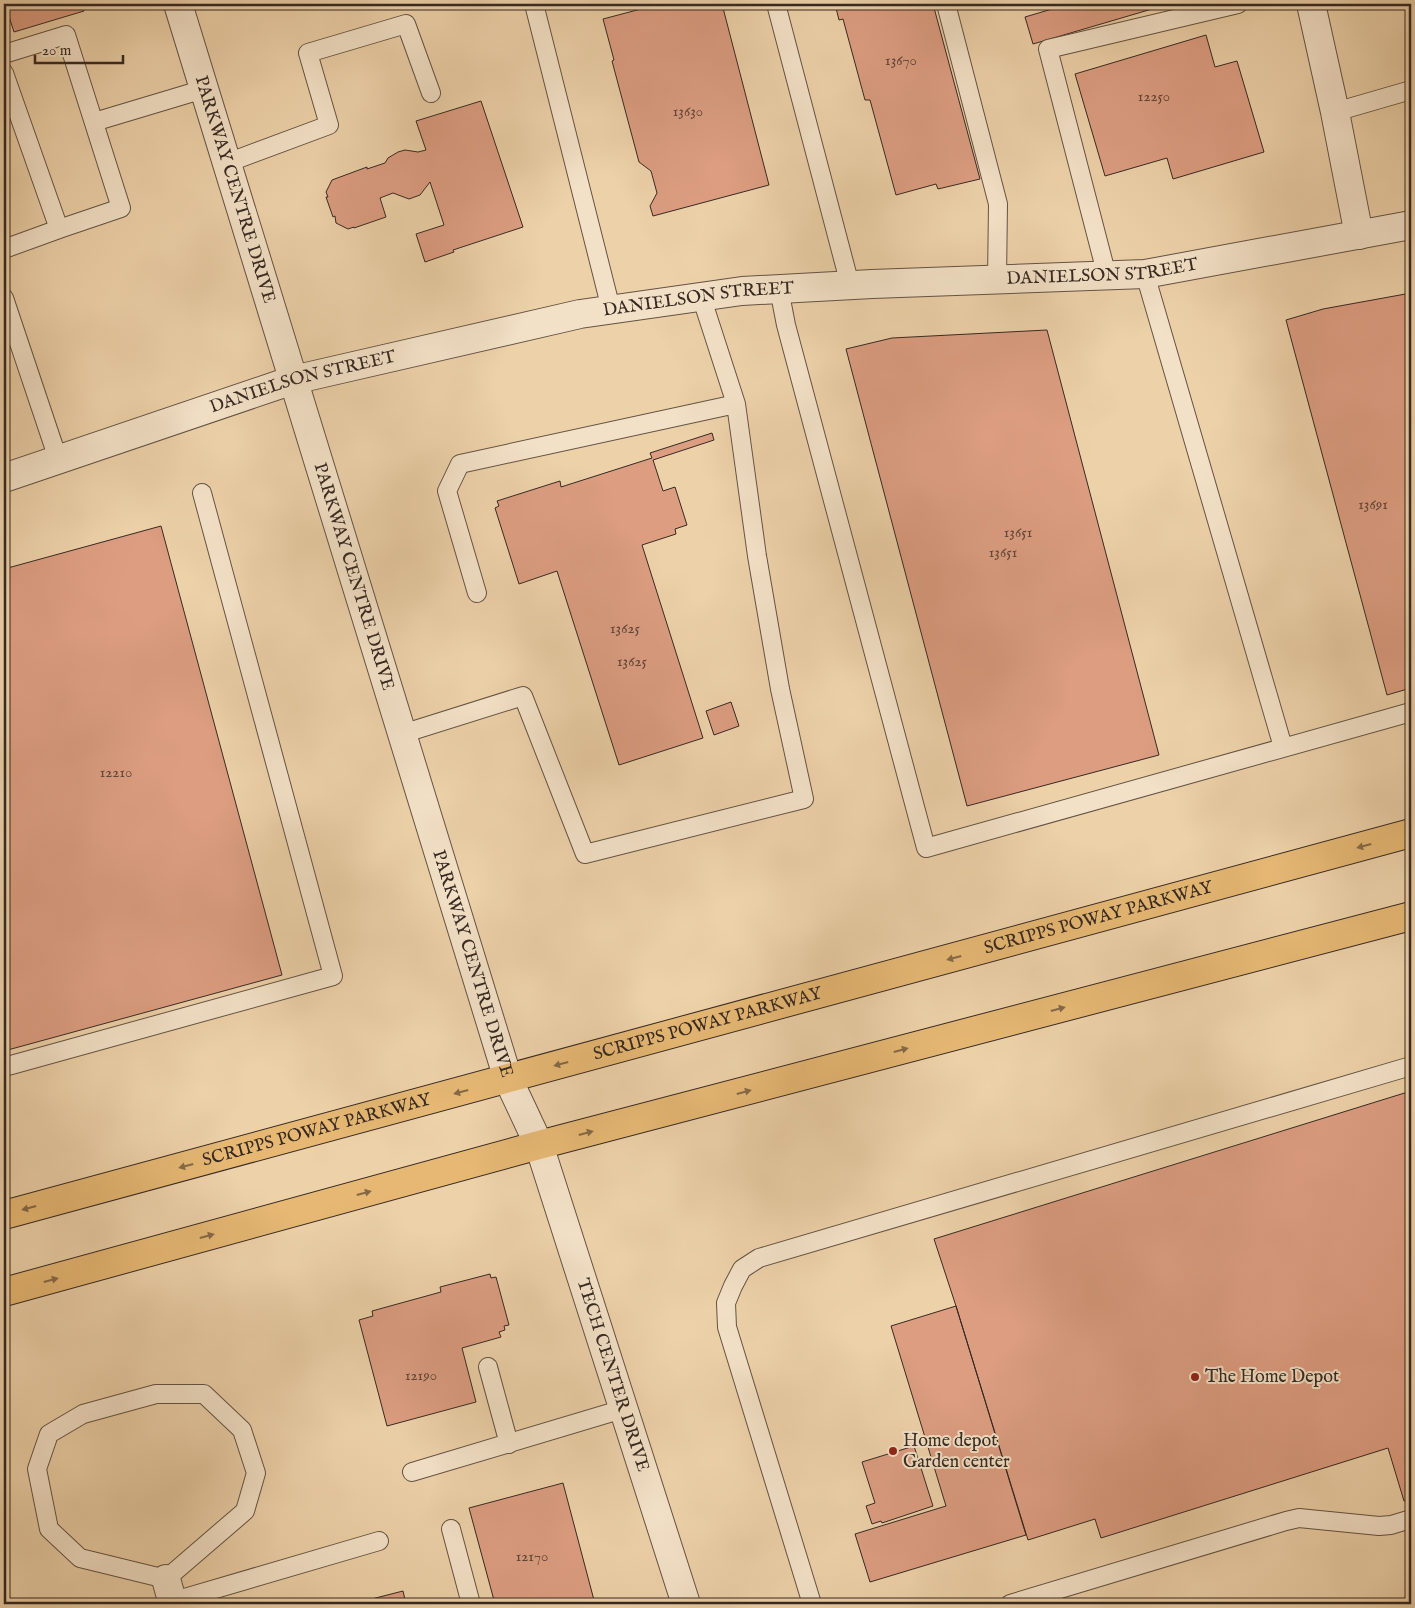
<svg xmlns="http://www.w3.org/2000/svg" width="1415" height="1608" font-family="'IM FELL English',serif">
<style>
.building{fill:#dc9d81;stroke:#362923}
.lines{fill:none;stroke-linecap:round;stroke-linejoin:round}
.service-casing{stroke:#645344;stroke-width:20}
.minor-casing{stroke:#645344;stroke-width:30}
.tertiary-casing{stroke:#645344;stroke-width:30}
.primary-casing{stroke:#362923;stroke-width:30}
.service{stroke:#f3e1c7;stroke-width:18}
.minor{stroke:#f3e1c7;stroke-width:28}
.tertiary{stroke:#f3e1c7;stroke-width:28}
.primary{stroke:#e6b874;stroke-width:28}
.oneway{fill:#856947}
.poi-dot{fill:#8f2418;stroke:#f3e1c7;stroke-width:2}
.labels{text-anchor:middle;dominant-baseline:central;stroke-width:4;stroke-linejoin:round;paint-order:stroke}
.number-label{font-size:15px;fill:#60463a}
.street-label{font-size:18px;fill:#362923;stroke:#f3e1c7}
.poi-label{font-size:18px;fill:#362923;stroke:#f3e1c7;text-anchor:start}
</style>
<rect width="100%" height="100%" fill="#edd1a9"/>
<filter id="stains"><feTurbulence type="fractalNoise" baseFrequency=".004" numOctaves="4"/><feColorMatrix values="0 0 0 0 .2 0 0 0 0 .09 0 0 0 0 .02 0 0 0 .5 -.17"/></filter>
<radialGradient id="worn" r=".72"><stop offset=".6" stop-color="#630" stop-opacity="0"/><stop offset="1" stop-color="#630" stop-opacity=".3"/></radialGradient>
<path class="building" d="M 5,4 L 83,4 L 84,11 L 14,32 Z
M 660,4 L 722,4 L 769,185 L 653,216 L 650,206 L 657,193 L 651,171 L 639,162 L 612,61 L 614,60 L 603,19 Z
M 835,4 L 933,4 L 980,179 L 938,189 L 936,184 L 896,195 L 870,100 L 865,100 L 843,19 L 839,20 Z
M 1069,4 L 1169,4 L 1033,44 L 1025,17 Z
M 1206,35 L 1215,67 L 1237,61 L 1264,152 L 1173,179 L 1167,158 L 1105,176 L 1075,74 Z
M 481,101 L 523,227 L 453,250 L 454,252 L 425,262 L 416,234 L 444,225 L 430,182 L 420,195 L 409,199 L 393,193 L 380,198 L 386,217 L 354,228 L 354,227 L 348,229 L 336,223 L 335,216 L 333,217 L 326,197 L 328,197 L 326,192 L 332,180 L 367,167 L 367,169 L 385,163 L 388,158 L 398,152 L 405,150 L 418,152 L 426,150 L 416,121 Z
M 1411,293 L 1411,688 L 1387,695 L 1286,320 L 1323,309 Z
M 1047,330 L 1159,755 L 967,806 L 846,349 L 892,338 Z
M 712,433 L 714,440 L 653,460 L 663,491 L 675,487 L 687,525 L 675,529 L 676,534 L 642,545 L 703,738 L 619,765 L 557,571 L 519,584 L 495,508 L 499,506 L 497,501 L 560,481 L 561,487 L 652,458 L 650,453 Z
M 161,526 L 282,975 L 4,1051 L 4,569 Z
M 731,702 L 739,726 L 714,735 L 706,711 Z
M 1411,1091 L 1411,1499 L 1404,1501 L 1388,1448 L 1101,1538 L 1095,1519 L 1028,1540 L 956,1306 L 934,1239 Z
M 490,1274 L 491,1278 L 496,1277 L 509,1325 L 504,1326 L 505,1330 L 499,1332 L 501,1337 L 462,1348 L 476,1402 L 387,1426 L 359,1320 L 373,1316 L 372,1311 L 441,1292 L 440,1287 Z
M 956,1306 L 1026,1535 L 870,1582 L 855,1534 L 946,1506 L 891,1326 Z
M 914,1446 L 933,1506 L 882,1523 L 881,1521 L 872,1524 L 866,1506 L 875,1503 L 862,1462 Z
M 563,1483 L 595,1604 L 495,1604 L 469,1508 Z
M 403,1591 L 406,1604 L 352,1604 Z"/>
<g class="lines">
<g class="service-casing">
<path id="service" d="M 534,4 L 611,309
M 776,4 L 850,285
M 946,4 L 998,204 L 997,280
M 4,54 L 66,35 L 121,208 L 59,229
M 4,73 L 59,229 L 4,249
M 1335,112 L 1411,90
M 94,122 L 204,89
M 227,163 L 329,125 L 308,53 L 406,24 L 431,93
M 1145,274 L 1283,747
M 1107,276 L 1048,49 L 1238,4
M 779,289 L 786,325 L 926,848 L 1411,712
M 4,298 L 58,459
M 477,593 L 447,491 L 460,464 L 736,404 L 701,296
M 402,734 L 523,696 L 585,854 L 804,799 L 780,689 L 757,556 L 736,404
M 4,1067 L 333,976 L 202,493
M 488,1367 L 509,1444
M 156,1394 L 204,1394 L 242,1430 L 256,1473 L 245,1511 L 166,1579 L 80,1558 L 49,1529 L 37,1469 L 49,1434 L 83,1414 Z
M 412,1472 L 623,1409
M 451,1529 L 471,1604
M 164,1604 L 379,1541
M 812,1604 L 727,1327 L 726,1303 L 733,1286 L 742,1269 L 759,1258 L 1411,1066
M 1010,1604 L 1286,1521 L 1299,1518 L 1379,1526 L 1391,1525 L 1411,1519"/>
</g>
<g class="minor-casing">
<path id="minor" d="M 166,1579 L 173,1604"/>
</g>
<g class="tertiary-casing">
<g id="tertiary">
<path id="s1" d="M 178,4 L 508,1079 L 539,1145 L 686,1604"/>
<path d="M 1311,4 L 1335,112 L 1359,235"/>
<path id="s2" d="M 4,478 L 293,380 L 580,314 L 742,291 L 872,284 L 1145,274 L 1411,225"/>
</g>
</g>
<g class="primary-casing">
<g id="primary">
<path id="s3" d="M 4,1215 L 1411,833"/>
<path d="M 4,1292 L 539,1145 L 1411,916"/>
</g>
</g>
<use href="#service" class="service"/>
<use href="#minor" class="minor"/>
<use href="#tertiary" class="tertiary"/>
<use href="#primary" class="primary"/>
</g>
<defs><path id="oneway-solid" d="M-6-.8H1V-3.2L6.5 0L1 3.2V.8H-6Z" transform="scale(1.25)"/></defs>
<g class="oneway">
<use href="#oneway-solid" transform="translate(1364 846) rotate(165)"/>
<use href="#oneway-solid" transform="translate(954 958) rotate(165)"/>
<use href="#oneway-solid" transform="translate(1058 1009) rotate(-15)"/>
<use href="#oneway-solid" transform="translate(901 1050) rotate(-15)"/>
<use href="#oneway-solid" transform="translate(561 1064) rotate(165)"/>
<use href="#oneway-solid" transform="translate(461 1092) rotate(165)"/>
<use href="#oneway-solid" transform="translate(744 1092) rotate(-15)"/>
<use href="#oneway-solid" transform="translate(586 1133) rotate(-15)"/>
<use href="#oneway-solid" transform="translate(186 1166) rotate(165)"/>
<use href="#oneway-solid" transform="translate(364 1193) rotate(-15)"/>
<use href="#oneway-solid" transform="translate(29 1208) rotate(165)"/>
<use href="#oneway-solid" transform="translate(207 1236) rotate(-15)"/>
<use href="#oneway-solid" transform="translate(51 1280) rotate(-15)"/>
</g>
<g class="poi-dot">
<circle cx="1195" cy="1377" r="5"/>
<circle cx="893" cy="1451" r="5"/>
</g>
<g class="labels">
<g class="number-label">
<text x="901" y="60">13670</text>
<text x="1154" y="96">12250</text>
<text x="688" y="111">13630</text>
<text x="1373" y="504">13691</text>
<text x="1018" y="532">13651</text>
<text x="1003" y="552">13651</text>
<text x="625" y="628">13625</text>
<text x="632" y="661">13625</text>
<text x="116" y="772">12210</text>
<text x="421" y="1375">12190</text>
<text x="532" y="1556">12170</text>
</g>
<g class="street-label">
<text stroke="none"><textPath href="#s1" startOffset="194">PARKWAY CENTRE DRIVE</textPath></text>
<text stroke="none"><textPath href="#s2" startOffset="1124">DANIELSON STREET</textPath></text>
<text stroke="none"><textPath href="#s2" startOffset="719">DANIELSON STREET</textPath></text>
<text stroke="none"><textPath href="#s2" startOffset="314">DANIELSON STREET</textPath></text>
<text stroke="none"><textPath href="#s1" startOffset="599">PARKWAY CENTRE DRIVE</textPath></text>
<text stroke="none"><textPath href="#s3" startOffset="1134">SCRIPPS POWAY PARKWAY</textPath></text>
<text stroke="none"><textPath href="#s1" startOffset="1004">PARKWAY CENTRE DRIVE</textPath></text>
<text stroke="none"><textPath href="#s3" startOffset="729">SCRIPPS POWAY PARKWAY</textPath></text>
<text stroke="none"><textPath href="#s3" startOffset="324">SCRIPPS POWAY PARKWAY</textPath></text>
<text stroke="none"><textPath href="#s1" startOffset="1439">TECH CENTER DRIVE</textPath></text>
</g>
<g class="poi-label">
<text x="1205" y="1377">The Home Depot</text>
<text x="903" y="1441">Home depot<tspan x="903" dy="21">Garden center</tspan></text>
</g>
</g>
<rect width="1415" height="1608" fill="none" stroke="#edd1a9" stroke-width="20"/>
<rect x="5" y="5" width="1405" height="1598" fill="none" stroke="#362923" stroke-width="2.5"/>
<rect x="10" y="10" width="1395" height="1588" fill="none" stroke="#362923"/>
<path d="M35 55v8h88v-8" fill="none" stroke="#362923" stroke-width="2.5"/>
<text x="42" y="55" font-size="15" fill="#362923" stroke="#f3e1c7" stroke-width="4" paint-order="stroke">20 m</text>
<rect width="100%" height="100%" filter="url(#stains)"/>
<rect width="100%" height="100%" fill="url(#worn)"/>
</svg>
